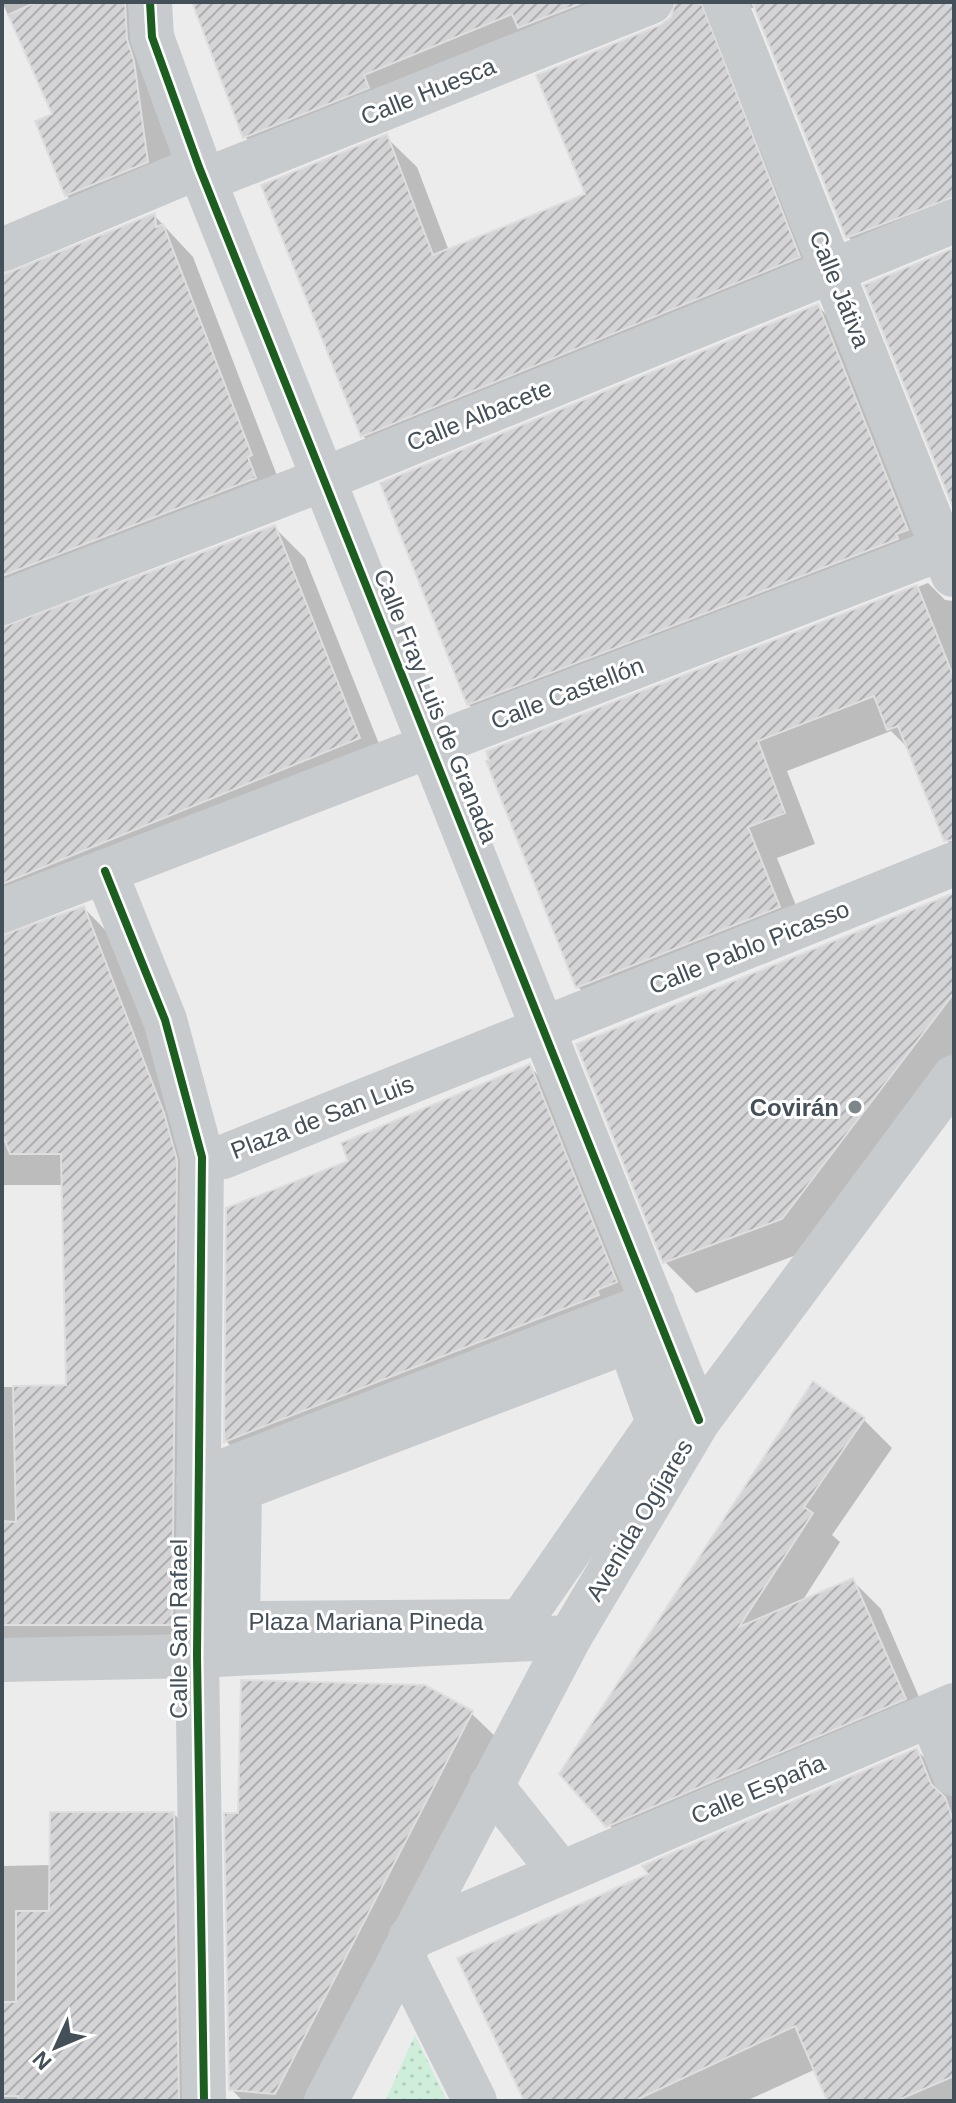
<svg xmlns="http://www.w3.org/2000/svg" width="956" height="2103" font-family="Helvetica,sans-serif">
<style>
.grass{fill:url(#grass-dots)}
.shadow{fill:#0003}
.building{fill:url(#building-hatch);stroke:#dededf;stroke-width:2}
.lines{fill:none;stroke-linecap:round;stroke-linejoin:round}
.pedestrian{stroke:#c8cbcd;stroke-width:44}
.minor{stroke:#c8cbcd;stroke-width:44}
.tertiary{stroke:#c8cbcd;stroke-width:44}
.cycleway-casing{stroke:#fff;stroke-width:13}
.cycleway{stroke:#1b5e20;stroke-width:8}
.poi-dot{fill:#7e868c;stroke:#fff;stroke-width:3}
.labels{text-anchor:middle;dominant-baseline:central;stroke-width:6;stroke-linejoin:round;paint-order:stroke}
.street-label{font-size:24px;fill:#434f59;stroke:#fff}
.poi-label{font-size:24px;font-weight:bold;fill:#434f59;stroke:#fff;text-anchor:end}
</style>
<defs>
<pattern id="grass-dots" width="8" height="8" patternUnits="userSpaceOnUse" patternTransform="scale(2)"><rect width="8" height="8" fill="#cfeeda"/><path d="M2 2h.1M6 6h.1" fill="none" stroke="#b3cebd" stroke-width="1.8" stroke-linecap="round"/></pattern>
<pattern id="building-hatch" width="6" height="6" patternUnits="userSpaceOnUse" patternTransform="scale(2)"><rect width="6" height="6" fill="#d4d4d7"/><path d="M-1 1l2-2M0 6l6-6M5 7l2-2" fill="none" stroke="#aeaeb1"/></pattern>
</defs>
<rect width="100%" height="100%" fill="#edecec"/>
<path class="grass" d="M 415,2035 L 447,2101 L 385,2101 Z"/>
<path class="shadow" d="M 2,2 L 151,2 L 177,192 L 97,226 L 66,195 L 55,115 Z
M 194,2 L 954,2 L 954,237 L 878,268 L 848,237 L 756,8 L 748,8 L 829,288 L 394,466 L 363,436 L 386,137 L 417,167 L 449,251 L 587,195 L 662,27 L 673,18 L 677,7 L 275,167 L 245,137 Z
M 154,215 L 193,257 L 281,486 L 13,617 L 8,628 L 274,527 L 305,558 L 389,769 L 12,926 L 9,934 L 84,908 L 114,939 L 194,1146 L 202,1655 L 2,1654 L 2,1387 L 68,1387 L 64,1185 L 2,1185 L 2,270 L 4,276 Z
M 818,306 L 842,331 L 933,559 L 493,729 L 468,704 Z
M 928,583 L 945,600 L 954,601 L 954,848 L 946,840 L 910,750 L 891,731 L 787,771 L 815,844 L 777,858 L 809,938 L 609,1018 L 578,987 L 488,762 L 491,761 L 488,753 Z
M 954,895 L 954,1063 L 812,1249 L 696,1293 L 665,1262 L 579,1045 Z
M 529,1066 L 560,1097 L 647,1313 L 257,1472 L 226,1441 L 351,1162 Z
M 864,1420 L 892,1448 L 832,1535 L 840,1542 L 801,1603 L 852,1580 L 881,1609 L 932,1727 L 636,1854 L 562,1774 Z
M 471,1713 L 500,1741 L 314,2101 L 243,2101 L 231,2089 L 240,1815 Z
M 917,1750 L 954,1790 L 954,2101 L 829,2101 L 816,2069 L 746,2101 L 527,2101 L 652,1874 Z
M 174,1814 L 204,1845 L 208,2101 L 2,2101 L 2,1866 L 51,1865 Z"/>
<path class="building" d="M 36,2 L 125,2 L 127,39 L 134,61 L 148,162 L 65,196 L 35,121 L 52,114 L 8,15 Z
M 192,2 L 584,2 L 518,28 L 512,14 L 364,75 L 369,88 L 243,138 Z
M 675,2 L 701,2 L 800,257 L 361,437 L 261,185 L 387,134 L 433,255 L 585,194 L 536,75 L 660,25 L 671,17 Z
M 752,2 L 954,2 L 954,197 L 846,238 Z
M 155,213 L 156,227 L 163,224 L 252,455 L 248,457 L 256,478 L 2,576 L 2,275 Z
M 954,248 L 954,510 L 864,285 Z
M 818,304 L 908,530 L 896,534 L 898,539 L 467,705 L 380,483 Z
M 275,525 L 360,738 L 2,884 L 2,627 Z
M 917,585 L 954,678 L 954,840 L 944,841 L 898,726 L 887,730 L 874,696 L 758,741 L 785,813 L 748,827 L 780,907 L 576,988 L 486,761 L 489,760 L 486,751 Z
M 954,893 L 954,993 L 782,1219 L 663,1263 L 576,1044 Z
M 84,906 L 164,1113 L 177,1160 L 172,1625 L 2,1625 L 2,1521 L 16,1522 L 13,1386 L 66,1385 L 61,1154 L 10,1154 L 2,1133 L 2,935 Z
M 530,1064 L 617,1282 L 597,1290 L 599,1295 L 224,1442 L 226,1208 L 348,1161 L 341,1143 Z
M 813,1381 L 865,1418 L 804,1507 L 813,1513 L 739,1627 L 853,1578 L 906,1699 L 606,1827 L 559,1774 Z
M 241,1680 L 425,1685 L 473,1711 L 275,2094 L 229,2090 L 224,1813 L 238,1813 Z
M 917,1748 L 931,1784 L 945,1797 L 954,1823 L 954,2076 L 896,2101 L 827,2101 L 795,2026 L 634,2101 L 524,2101 L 457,1958 L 648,1874 L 642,1866 Z
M 50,1812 L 174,1812 L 179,2101 L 18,2101 L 18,2096 L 2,2096 L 2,2002 L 16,2002 L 16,1911 L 49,1911 Z"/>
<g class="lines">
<path class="pedestrian" d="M 629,1341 L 658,1423 L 521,1621 L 238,1623 L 240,1489 Z"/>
<path class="minor" d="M 150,2 L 152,37 L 199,167 L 699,1420
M 725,2 L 953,575
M 205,180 L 651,2
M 2,250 L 199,167
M 2,603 L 324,479 L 954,221
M 105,871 L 165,1020 L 202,1157 L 197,1656 L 204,2101
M 2,911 L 954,544
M 202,1157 L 223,1157 L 954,864
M 198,1481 L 653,1303
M 2,1660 L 197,1656 L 570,1637
M 931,1715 L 954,1774
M 491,1785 L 561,1873
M 410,1938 L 954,1705
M 402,1955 L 475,2101"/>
<path class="tertiary" d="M 326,2101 L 570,1637 L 699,1420 L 954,1077"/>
<g class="cycleway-casing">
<path id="cycleway" d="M 150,2 L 152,37 L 199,167 L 699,1420
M 105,871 L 165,1020 L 202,1157 L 197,1656 L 204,2101"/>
</g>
<use href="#cycleway" class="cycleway"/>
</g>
<circle class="poi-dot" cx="855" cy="1107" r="8"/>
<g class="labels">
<g class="street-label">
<text transform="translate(428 91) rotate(-22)">Calle Huesca</text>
<text transform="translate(840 289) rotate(68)">Calle Játiva</text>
<text transform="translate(479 415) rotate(-22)">Calle Albacete</text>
<text transform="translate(567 693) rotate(-21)">Calle Castellón</text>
<text transform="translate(436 706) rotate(68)">Calle Fray Luis de Granada</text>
<text transform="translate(749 947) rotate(-22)">Calle Pablo Picasso</text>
<text transform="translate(322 1117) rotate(-21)">Plaza de San Luis</text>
<text transform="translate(639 1520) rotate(-59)">Avenida Ogíjares</text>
<text x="366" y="1621">Plaza Mariana Pineda</text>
<text transform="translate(178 1629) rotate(-90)">Calle San Rafael</text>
<text transform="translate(758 1789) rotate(-23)">Calle España</text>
</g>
<g class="poi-label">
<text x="839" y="1107">Covirán</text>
</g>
</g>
<rect width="956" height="2103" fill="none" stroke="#434f59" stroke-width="8"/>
<g transform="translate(56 2047) rotate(226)" stroke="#ffffff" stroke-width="6" paint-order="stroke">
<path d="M0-6L14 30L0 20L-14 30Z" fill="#434f59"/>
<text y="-12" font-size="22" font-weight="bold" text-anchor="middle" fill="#434f59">N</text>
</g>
</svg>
